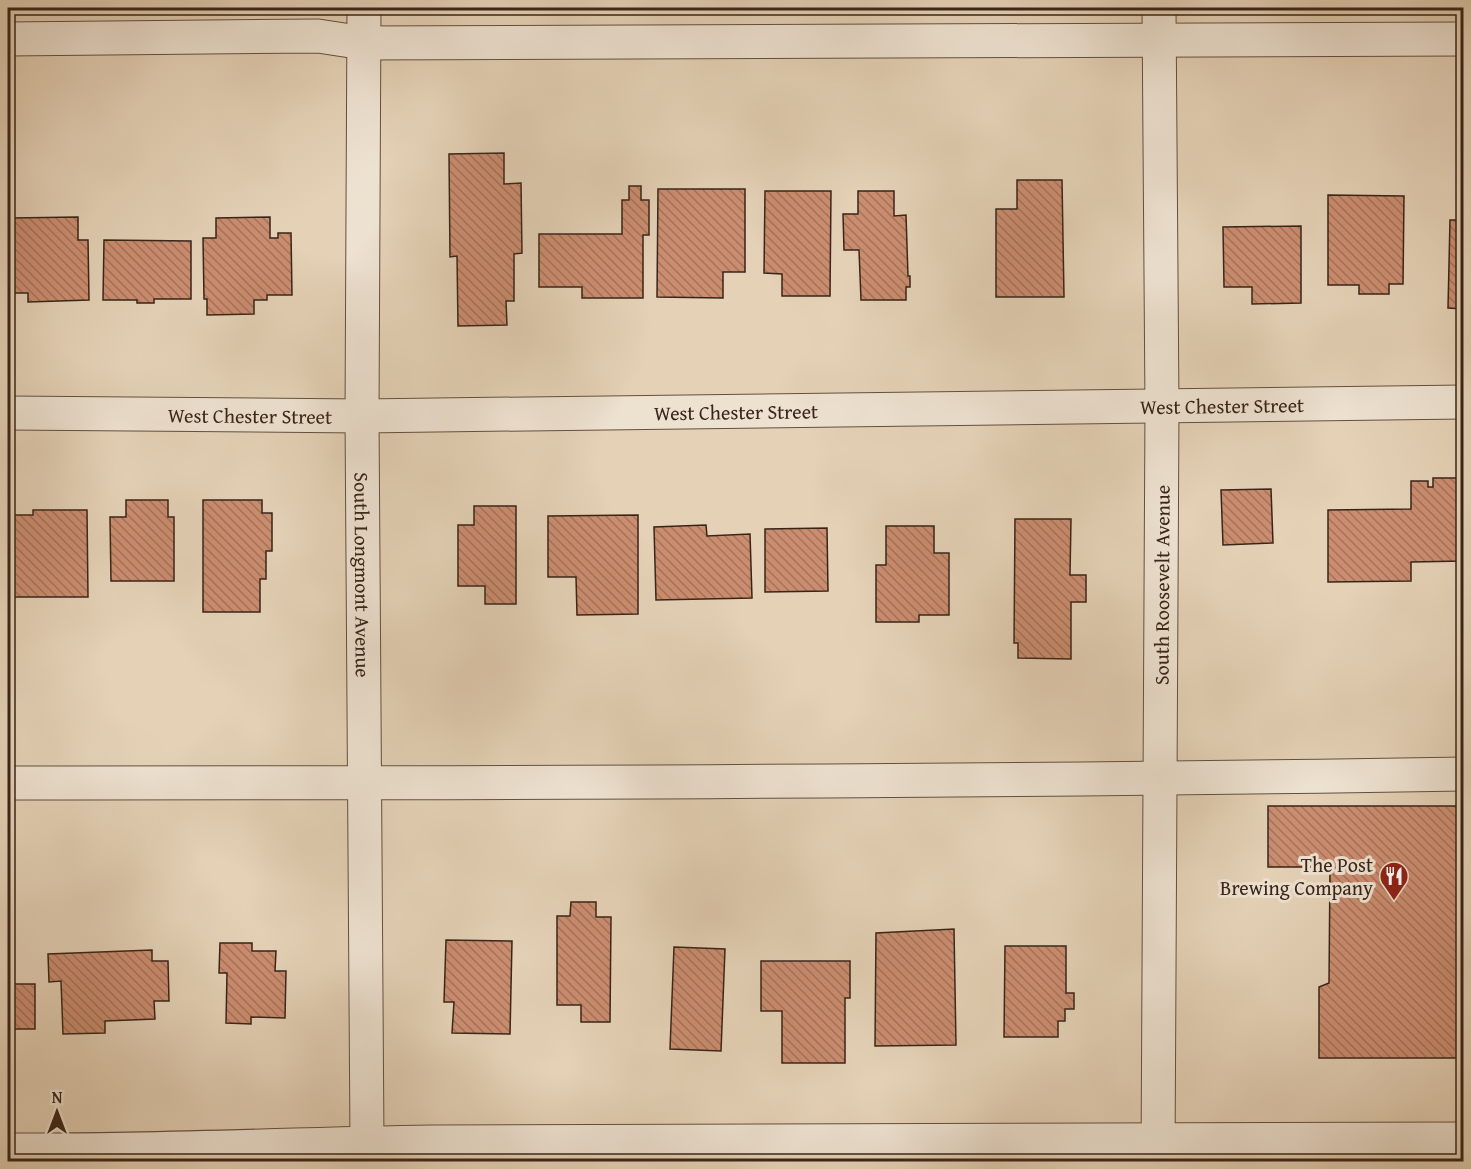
<svg xmlns="http://www.w3.org/2000/svg" width="1471" height="1169" font-family="'Gentium Book Plus',serif">
<style>
.building{fill:url(#building-back-hatch);stroke:#392518;stroke-width:1.5}
.lines{fill:none;stroke-linecap:round;stroke-linejoin:round}
.minor-casing{stroke:#645040;stroke-width:35}
.minor{stroke:#ede1d0;stroke-width:33}
.labels{text-anchor:middle;dominant-baseline:central;stroke-width:6;stroke-linejoin:round;paint-order:stroke}
.street-label{font-size:20px;fill:#392518;stroke:#ede1d0}
.poi-label{font-size:20px;fill:#392518;stroke:#ede1d0;text-anchor:end}
</style>
<defs>
<pattern id="building-back-hatch" width="6" height="6" patternUnits="userSpaceOnUse" patternTransform="scale(1.5)"><rect width="6" height="6" fill="#cb8d70"/><path d="M-1 5l2 2M0 0l6 6M5-1l2 2" fill="none" stroke="#a6735b"/></pattern>
</defs>
<rect width="100%" height="100%" fill="#e4d1b6"/>
<filter id="stains"><feTurbulence type="fractalNoise" baseFrequency=".00333" numOctaves="4"/><feColorMatrix values="0 0 0 0 .2 0 0 0 0 .09 0 0 0 0 .02 0 0 0 .5 -.17"/></filter>
<radialGradient id="worn" r=".72"><stop offset=".6" stop-color="#630" stop-opacity="0"/><stop offset="1" stop-color="#630" stop-opacity=".3"/></radialGradient>
<path class="building" d="M 504,153 L 504,184 L 521,183 L 522,253 L 514,254 L 514,301 L 506,301 L 507,325 L 458,326 L 457,256 L 450,257 L 449,154 Z
M 1017,180 L 1062,180 L 1064,297 L 996,297 L 996,209 L 1017,209 Z
M 629,186 L 641,186 L 641,200 L 649,200 L 649,235 L 643,235 L 643,298 L 582,298 L 582,287 L 539,287 L 539,234 L 622,234 L 622,200 L 629,200 Z
M 658,189 L 745,189 L 745,272 L 723,272 L 723,298 L 657,297 Z
M 765,191 L 831,191 L 830,296 L 782,296 L 782,274 L 764,273 Z
M 858,191 L 894,191 L 894,216 L 906,215 L 908,276 L 910,276 L 910,287 L 906,287 L 906,300 L 861,300 L 859,250 L 844,250 L 843,214 L 858,214 Z
M 1328,195 L 1404,196 L 1403,284 L 1389,284 L 1389,294 L 1359,294 L 1359,285 L 1328,285 Z
M 78,217 L 78,240 L 88,240 L 89,300 L 28,302 L 28,293 L 8,293 L 8,239 L 11,239 L 11,218 Z
M 270,217 L 270,238 L 278,238 L 278,233 L 291,233 L 292,295 L 267,295 L 267,300 L 254,300 L 254,314 L 207,315 L 207,299 L 204,299 L 203,238 L 216,238 L 216,218 Z
M 1450,220 L 1464,220 L 1464,309 L 1448,308 Z
M 1301,226 L 1301,303 L 1252,304 L 1252,287 L 1224,287 L 1223,227 Z
M 104,240 L 191,241 L 191,299 L 154,299 L 154,303 L 137,303 L 137,300 L 103,300 Z
M 1433,478 L 1462,478 L 1464,561 L 1411,562 L 1411,581 L 1328,582 L 1328,510 L 1411,509 L 1411,481 L 1428,481 L 1428,487 L 1433,487 Z
M 1271,489 L 1273,543 L 1223,545 L 1221,490 Z
M 126,500 L 168,500 L 168,517 L 174,517 L 174,581 L 111,581 L 110,517 L 126,517 Z
M 203,500 L 262,500 L 262,513 L 272,513 L 272,551 L 266,551 L 266,579 L 260,579 L 260,612 L 203,612 Z
M 474,506 L 516,506 L 516,604 L 485,604 L 485,586 L 458,586 L 458,525 L 474,525 Z
M 33,510 L 87,510 L 88,597 L 8,597 L 8,515 L 33,515 Z
M 638,515 L 638,614 L 577,615 L 576,577 L 548,577 L 548,516 Z
M 1015,519 L 1071,519 L 1070,575 L 1086,575 L 1086,602 L 1071,602 L 1071,659 L 1018,658 L 1018,643 L 1014,643 Z
M 706,525 L 707,536 L 750,534 L 752,598 L 656,600 L 654,527 Z
M 886,526 L 934,526 L 934,553 L 949,553 L 949,615 L 919,615 L 919,622 L 876,622 L 876,565 L 886,565 Z
M 827,528 L 828,591 L 765,592 L 765,529 Z
M 1268,806 L 1457,806 L 1457,934 L 1464,934 L 1464,1058 L 1319,1058 L 1319,987 L 1329,983 L 1330,867 L 1268,867 Z
M 571,902 L 596,902 L 596,917 L 611,917 L 610,1022 L 581,1022 L 581,1005 L 557,1005 L 557,916 L 570,916 Z
M 954,929 L 956,1045 L 875,1046 L 876,933 Z
M 446,940 L 512,941 L 510,1034 L 452,1033 L 454,1002 L 444,1002 Z
M 8,941 L 12,941 L 12,984 L 35,984 L 35,1029 L 8,1029 Z
M 220,943 L 252,943 L 252,951 L 276,951 L 275,971 L 286,971 L 285,1018 L 251,1017 L 251,1024 L 226,1023 L 227,973 L 219,973 Z
M 1005,946 L 1066,946 L 1066,993 L 1074,993 L 1074,1009 L 1065,1009 L 1065,1021 L 1058,1021 L 1058,1037 L 1004,1037 Z
M 674,947 L 725,949 L 721,1051 L 670,1049 Z
M 152,950 L 152,961 L 168,961 L 169,1001 L 154,1001 L 155,1019 L 105,1021 L 105,1033 L 63,1034 L 61,981 L 49,982 L 48,954 Z
M 761,961 L 850,961 L 850,998 L 845,998 L 845,1063 L 782,1063 L 782,1011 L 761,1011 Z"/>
<g class="lines">
<g class="minor-casing">
<g id="minor">
<path id="s1" d="M 364,8 L 362,416 L 367,1143"/>
<path d="M 8,39 L 318,36 L 364,43 L 1464,39"/>
<path id="s2" d="M 8,413 L 362,416 L 1464,402"/>
<path d="M 8,783 C 493,783 978,782 1464,774"/>
<path d="M 8,1150 C 149,1151 290,1144 432,1142 C 776,1140 1120,1139 1464,1139"/>
<path id="s3" d="M 1158,1161 L 1162,407 L 1159,8"/>
</g>
</g>
<use href="#minor" class="minor"/>
</g>
<defs>
<g id="restaurant-pin" transform="scale(1.5)"><path d="M0 17L-7.5 6A9.5 9.5 0 1 1 7.5 6Z" fill="#8f2418" stroke="#ede1d0"/><path d="M-5-6h1v4h1v-4h1v4h1v-4h1v5L-1.5 .5V6h-2V.5L-5-1ZM5-6V6H3V1.5H1.5Q1.5-4 5-6Z" fill="#fff"/></g>
</defs>
<g fill-rule="evenodd">
<use href="#restaurant-pin" x="1394" y="876"/>
</g>
<g class="labels">
<g class="street-label">
<text stroke="none"><textPath href="#s2" startOffset="1214">West Chester Street</textPath></text>
<text stroke="none"><textPath href="#s2" startOffset="728">West Chester Street</textPath></text>
<text stroke="none"><textPath href="#s2" startOffset="242">West Chester Street</textPath></text>
<text stroke="none"><textPath href="#s1" startOffset="567">South Longmont Avenue</textPath></text>
<text stroke="none"><textPath href="#s3" startOffset="576">South Roosevelt Avenue</textPath></text>
</g>
<g class="poi-label">
<text x="1373" y="864">The Post<tspan x="1373" dy="23">Brewing Company</tspan></text>
</g>
</g>
<rect width="1471" height="1169" fill="none" stroke="#e4d1b6" stroke-width="30"/>
<rect x="9" y="9" width="1453" height="1151" fill="none" stroke="#392518" stroke-width="3"/>
<rect x="15" y="15" width="1441" height="1139" fill="none" stroke="#392518" stroke-width="1.5"/>
<g transform="translate(57 1112)" stroke="#ede1d0" stroke-width="4.5" paint-order="stroke">
<path d="M0-4.5L10 22L0 15L-10 22Z" fill="#392518"/>
<text y="-9" font-size="16" font-weight="bold" text-anchor="middle" fill="#392518">N</text>
</g>
<rect width="100%" height="100%" filter="url(#stains)"/>
<rect width="100%" height="100%" fill="url(#worn)"/>
</svg>
